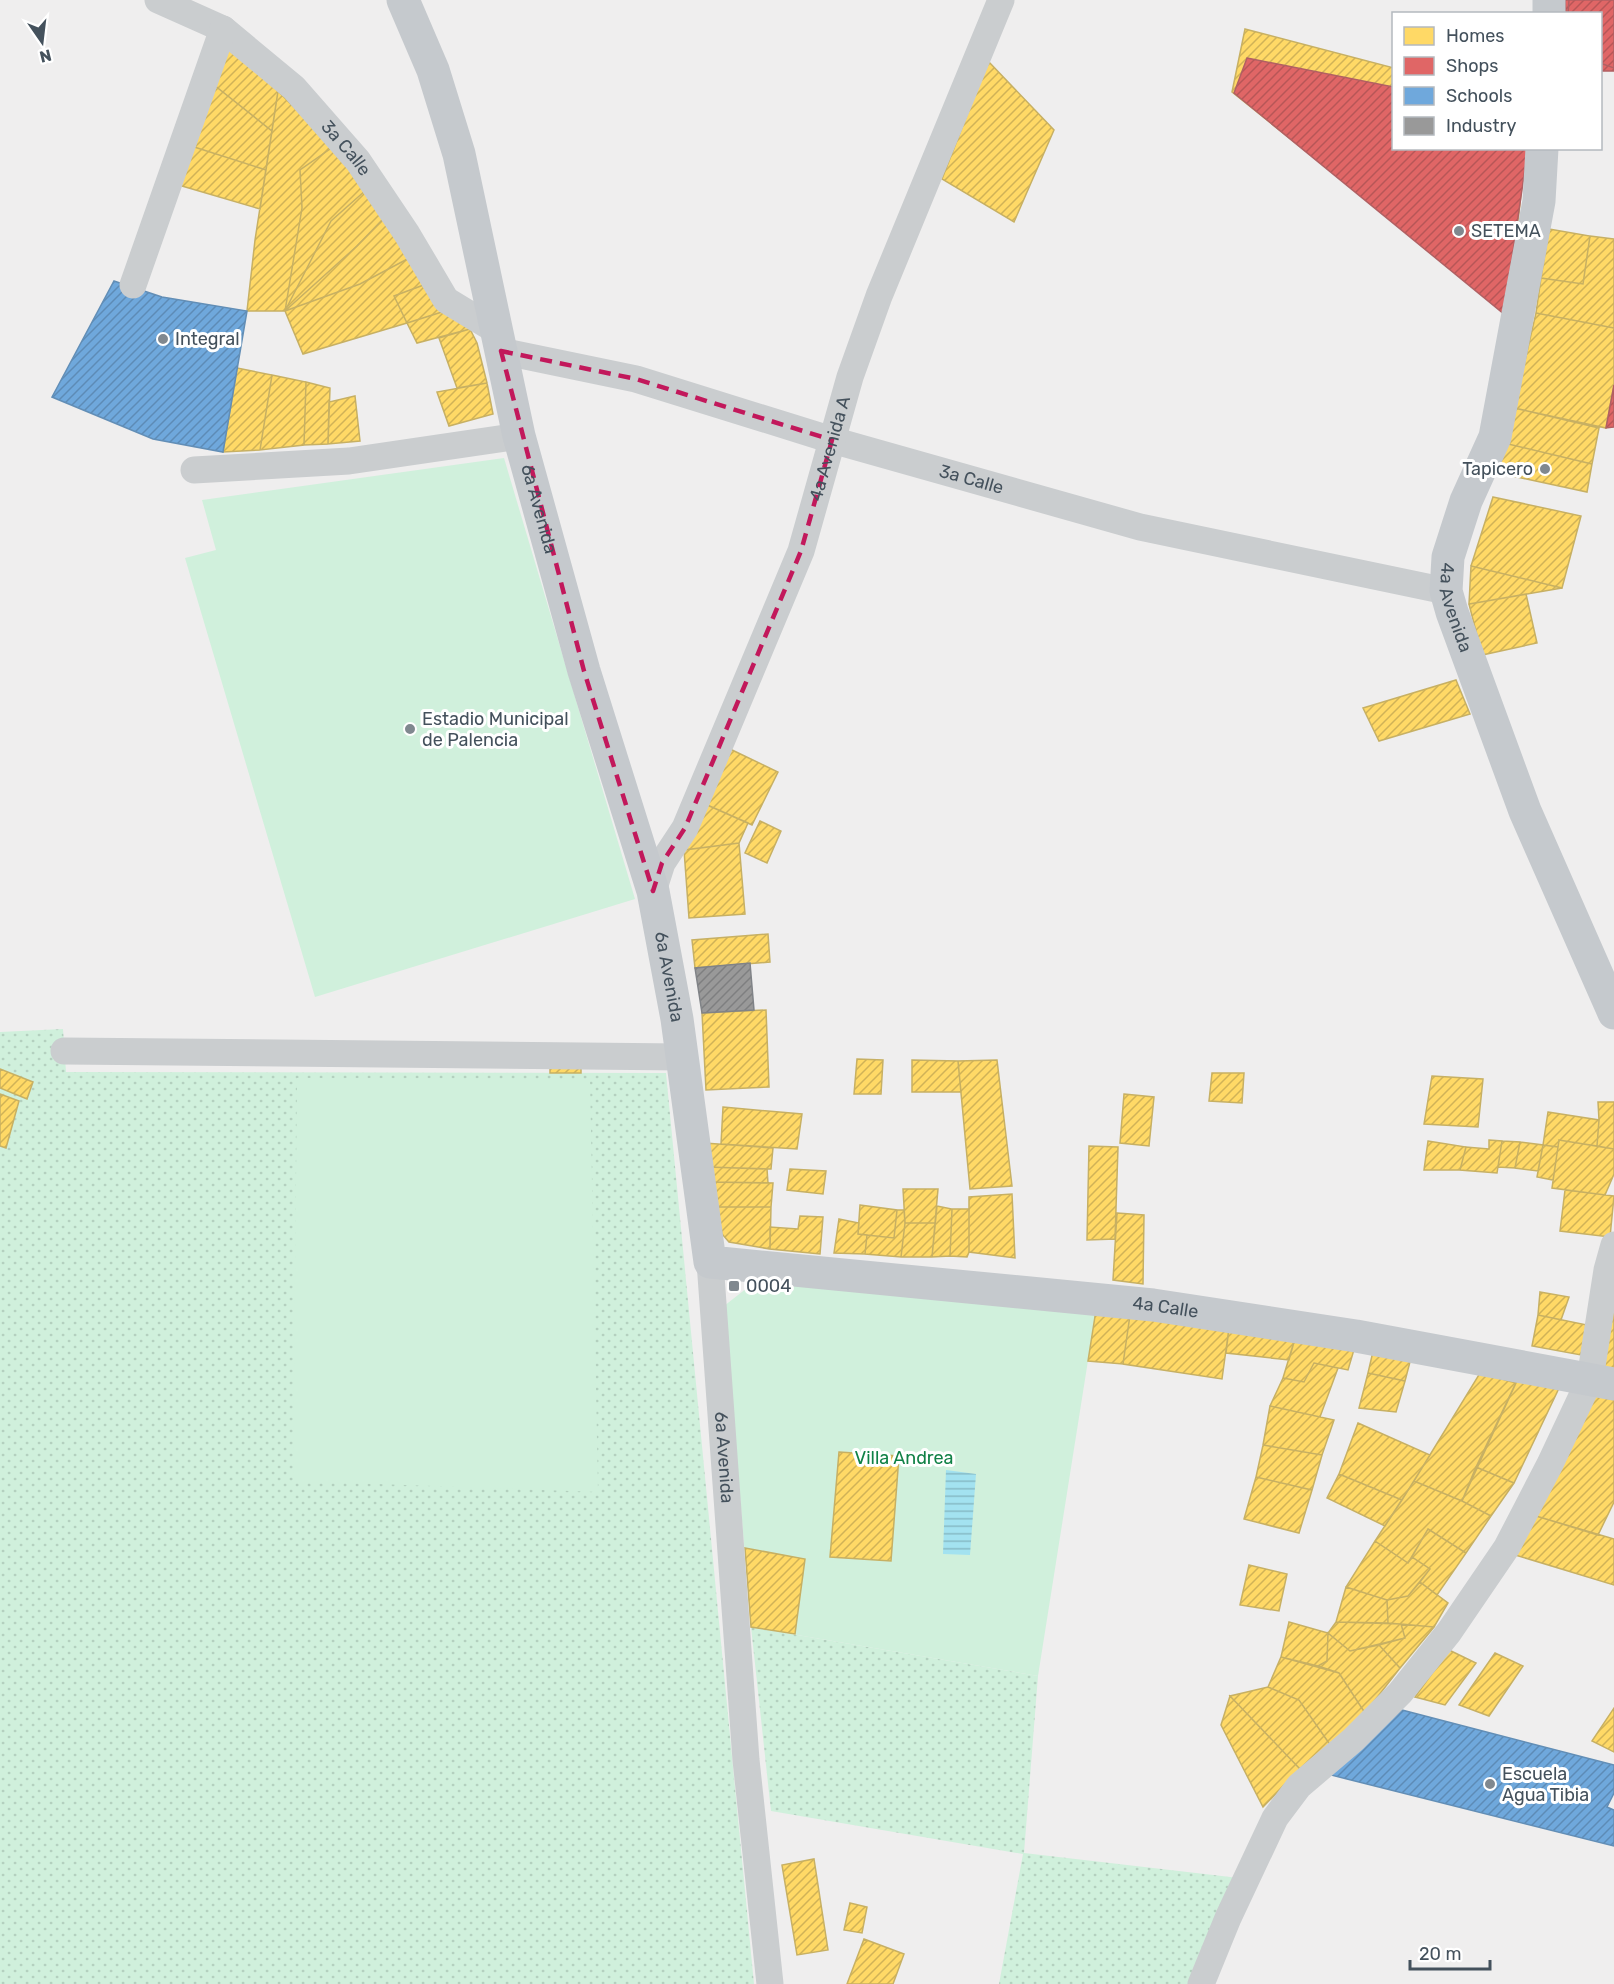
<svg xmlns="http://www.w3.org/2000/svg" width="1614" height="1984" font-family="Rubik,sans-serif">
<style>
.grass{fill:url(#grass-dots)}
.park{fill:#d0f0dc}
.water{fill:url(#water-rules)}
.homes{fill:url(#homes-hatch);stroke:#c7b063;stroke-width:1.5}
.shops{fill:url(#shops-hatch);stroke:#b16063;stroke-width:1.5}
.schools{fill:url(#schools-hatch);stroke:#628eb6;stroke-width:1.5}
.industry{fill:url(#industry-hatch);stroke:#808387;stroke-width:1.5}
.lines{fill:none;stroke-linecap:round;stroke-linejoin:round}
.minor{stroke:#cacdcf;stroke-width:27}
.major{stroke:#c5c9cd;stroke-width:33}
.marked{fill:none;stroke:#c2185b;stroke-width:4.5;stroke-dasharray:12 8;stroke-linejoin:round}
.poi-dot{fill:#80888f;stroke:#fff;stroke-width:2}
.labels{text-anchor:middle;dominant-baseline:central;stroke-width:6;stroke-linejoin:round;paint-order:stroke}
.street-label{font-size:18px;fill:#44515c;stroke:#fff}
.poi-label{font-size:18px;fill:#44515c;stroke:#fff;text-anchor:start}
.park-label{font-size:18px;fill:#108146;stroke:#fff}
</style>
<defs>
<pattern id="grass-dots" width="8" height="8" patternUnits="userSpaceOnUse" patternTransform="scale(1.5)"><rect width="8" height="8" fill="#d0f0dc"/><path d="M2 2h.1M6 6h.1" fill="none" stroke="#b4d0bf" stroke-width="1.8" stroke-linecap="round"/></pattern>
<pattern id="water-rules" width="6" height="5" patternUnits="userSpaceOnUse" patternTransform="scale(1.5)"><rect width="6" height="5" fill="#a3e2f0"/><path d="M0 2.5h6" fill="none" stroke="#86bac6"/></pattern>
<pattern id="homes-hatch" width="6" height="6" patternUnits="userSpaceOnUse" patternTransform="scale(1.5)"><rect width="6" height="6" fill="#ffd966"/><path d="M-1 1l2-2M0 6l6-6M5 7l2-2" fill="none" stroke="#d0b257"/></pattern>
<pattern id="shops-hatch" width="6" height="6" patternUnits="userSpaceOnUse" patternTransform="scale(1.5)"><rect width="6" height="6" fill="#e06666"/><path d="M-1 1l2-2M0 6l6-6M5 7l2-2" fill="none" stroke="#b75657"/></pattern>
<pattern id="schools-hatch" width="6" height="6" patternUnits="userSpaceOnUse" patternTransform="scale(1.5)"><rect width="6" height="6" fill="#6fa8dc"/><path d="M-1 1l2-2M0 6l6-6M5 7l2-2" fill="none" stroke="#5d8bb6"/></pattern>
<pattern id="industry-hatch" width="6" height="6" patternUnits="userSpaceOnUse" patternTransform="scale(1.5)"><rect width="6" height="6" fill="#999"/><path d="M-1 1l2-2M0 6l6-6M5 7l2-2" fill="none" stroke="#7e7f80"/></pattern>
</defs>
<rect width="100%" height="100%" fill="#efeeee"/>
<path class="grass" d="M 63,1029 L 66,1072 L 666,1073 L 754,1984 L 0,1984 L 0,1032 Z
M 751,1627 L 1038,1676 L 1024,1853 L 1239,1878 L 1196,1984 L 999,1984 L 1023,1854 L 771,1811 Z"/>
<path class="park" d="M 504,458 L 635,899 L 315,997 L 185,558 L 216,550 L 202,500 Z
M 297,1078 L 590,1079 L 598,1492 L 293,1481 Z
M 761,1277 L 1096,1310 L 1038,1676 L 751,1627 L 724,1306 Z"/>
<path class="water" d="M 946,1470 L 976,1474 L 970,1555 L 943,1554 Z"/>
<path class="homes" d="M 1245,29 L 1394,68 L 1394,148 L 1526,148 L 1508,313 L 1232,92 Z
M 224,43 L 278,91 L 272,131 L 209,81 Z
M 988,61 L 1054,130 L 1014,222 L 942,179 Z
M 209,81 L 272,131 L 266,170 L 188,145 Z
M 278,91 L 333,147 L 300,170 L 302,208 L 285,311 L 247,311 L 255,240 Z
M 188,145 L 266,170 L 260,209 L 175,184 Z
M 333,147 L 366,190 L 331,221 L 285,311 L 302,208 L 300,170 Z
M 366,190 L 385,217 L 357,246 L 285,311 L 331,221 Z
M 385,217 L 415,255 L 360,284 L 285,311 L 357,246 Z
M 1549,229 L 1590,236 L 1583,284 L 1541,278 Z
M 1590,236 L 1614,239 L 1614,328 L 1536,313 L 1541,278 L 1583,284 Z
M 415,255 L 429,283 L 394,296 L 407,323 L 303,354 L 285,311 L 360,284 Z
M 429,283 L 445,311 L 407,323 L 394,296 Z
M 445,311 L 470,329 L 417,343 L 407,323 Z
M 1536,313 L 1614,328 L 1614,385 L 1606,428 L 1514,408 Z
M 470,329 L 477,343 L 487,383 L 457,388 L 439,338 Z
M 237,368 L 272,375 L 260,450 L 223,452 Z
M 272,375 L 306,382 L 304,445 L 260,450 Z
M 306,382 L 330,388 L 328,444 L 304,445 Z
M 487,383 L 493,414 L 449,426 L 437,392 Z
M 355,396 L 360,441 L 328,444 L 329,402 Z
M 1514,408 L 1599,428 L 1592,464 L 1504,443 Z
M 1504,443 L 1592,464 L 1587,492 L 1498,473 Z
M 1493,497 L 1581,516 L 1562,588 L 1471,566 Z
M 1471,566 L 1562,588 L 1469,604 Z
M 1526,594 L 1537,643 L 1482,655 L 1469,604 Z
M 1456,680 L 1470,714 L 1379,741 L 1363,708 Z
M 730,749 L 778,772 L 752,825 L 705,804 Z
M 705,804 L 748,823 L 739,843 L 684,850 Z
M 760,821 L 781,831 L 767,863 L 745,853 Z
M 739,843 L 745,914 L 689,918 L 684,850 Z
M 768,934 L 770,962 L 695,968 L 692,940 Z
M 766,1010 L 769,1087 L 706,1090 L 702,1013 Z
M 581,1058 L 581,1073 L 550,1073 L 550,1059 Z
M 857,1059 L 883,1060 L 881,1094 L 854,1094 Z
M 912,1060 L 958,1061 L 961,1092 L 912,1092 Z
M 997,1060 L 1012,1186 L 970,1189 L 958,1061 Z
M 0,1069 L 33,1082 L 27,1099 L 0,1088 Z
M 1212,1073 L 1244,1073 L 1242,1103 L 1209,1101 Z
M 1432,1076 L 1483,1079 L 1478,1127 L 1424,1124 Z
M 0,1094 L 19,1101 L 6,1148 L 0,1146 Z
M 1124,1094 L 1154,1097 L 1149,1146 L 1120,1143 Z
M 1598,1102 L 1614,1102 L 1614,1149 L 1597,1146 L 1599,1120 Z
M 723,1107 L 802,1114 L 797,1149 L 721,1144 Z
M 1548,1112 L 1599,1120 L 1597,1146 L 1559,1140 L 1558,1147 L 1543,1145 Z
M 1489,1140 L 1502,1141 L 1497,1173 L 1460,1170 L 1466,1147 L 1489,1149 Z
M 1559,1140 L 1614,1149 L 1614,1174 L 1605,1195 L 1552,1188 Z
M 1428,1141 L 1466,1147 L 1460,1170 L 1424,1170 Z
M 1502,1141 L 1520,1142 L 1515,1168 L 1498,1167 Z
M 1520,1142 L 1543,1145 L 1538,1171 L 1515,1168 Z
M 704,1143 L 773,1148 L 771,1169 L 707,1167 Z
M 1543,1145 L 1558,1147 L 1553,1180 L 1537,1177 Z
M 1089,1146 L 1118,1147 L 1115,1239 L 1087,1240 Z
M 707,1167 L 767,1169 L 768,1183 L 709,1182 Z
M 790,1169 L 826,1171 L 823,1194 L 787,1190 Z
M 709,1182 L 773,1183 L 771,1207 L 714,1207 Z
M 903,1189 L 938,1189 L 935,1223 L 905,1223 Z
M 1565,1190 L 1614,1196 L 1610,1237 L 1560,1231 Z
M 1012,1194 L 1015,1258 L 969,1252 L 969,1197 Z
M 860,1205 L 897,1210 L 894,1238 L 858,1234 Z
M 937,1206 L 952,1209 L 950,1256 L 932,1257 Z
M 714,1207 L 771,1207 L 770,1249 L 729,1242 L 722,1234 Z
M 952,1209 L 969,1209 L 969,1252 L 967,1257 L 950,1256 Z
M 897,1210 L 904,1210 L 905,1223 L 901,1257 L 865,1254 L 867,1235 L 894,1238 Z
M 1117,1213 L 1144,1215 L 1143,1284 L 1113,1280 Z
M 800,1216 L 823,1217 L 820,1254 L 770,1249 L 770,1227 L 798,1229 Z
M 839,1219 L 859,1223 L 858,1234 L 867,1235 L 865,1254 L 834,1253 Z
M 905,1223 L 935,1223 L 932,1257 L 901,1257 Z
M 1540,1292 L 1569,1297 L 1561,1320 L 1538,1315 Z
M 1614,1295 L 1614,1369 L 1604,1367 Z
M 1096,1310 L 1130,1315 L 1123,1364 L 1088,1361 Z
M 1130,1315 L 1229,1328 L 1222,1379 L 1123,1364 Z
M 1538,1315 L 1587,1325 L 1581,1355 L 1532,1346 Z
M 1229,1328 L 1296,1335 L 1289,1360 L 1226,1353 Z
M 1296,1335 L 1356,1343 L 1348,1370 L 1314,1363 L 1304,1382 L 1283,1378 Z
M 1374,1347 L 1412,1354 L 1405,1381 L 1368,1373 Z
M 1314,1363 L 1338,1368 L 1320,1417 L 1270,1406 L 1283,1378 L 1304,1382 Z
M 1368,1373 L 1405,1381 L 1396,1412 L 1359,1408 Z
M 1480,1373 L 1516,1383 L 1462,1501 L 1414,1481 Z
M 1519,1376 L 1560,1386 L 1514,1483 L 1476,1467 Z
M 1596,1395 L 1614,1400 L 1614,1502 L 1598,1535 L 1536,1516 Z
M 1270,1406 L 1334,1420 L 1322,1455 L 1263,1445 Z
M 1358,1423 L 1430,1455 L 1402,1500 L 1339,1474 Z
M 1263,1445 L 1322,1455 L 1312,1490 L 1256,1477 Z
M 839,1452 L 899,1456 L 891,1561 L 830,1557 Z
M 1476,1467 L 1514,1483 L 1491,1516 L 1462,1501 Z
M 1339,1474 L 1402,1500 L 1385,1526 L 1327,1498 Z
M 1256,1477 L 1312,1490 L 1299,1533 L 1244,1519 Z
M 1414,1481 L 1462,1501 L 1491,1516 L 1466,1553 L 1428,1529 L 1408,1563 L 1375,1541 Z
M 1536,1516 L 1614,1539 L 1614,1585 L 1512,1554 Z
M 1428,1529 L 1466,1553 L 1437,1595 L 1420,1582 L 1430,1569 L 1412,1557 Z
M 1375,1541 L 1408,1563 L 1412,1557 L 1430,1569 L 1408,1596 L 1387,1600 L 1346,1587 Z
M 745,1548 L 805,1559 L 795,1634 L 751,1627 Z
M 1249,1565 L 1287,1574 L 1279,1611 L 1240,1605 Z
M 1420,1582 L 1448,1603 L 1434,1627 L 1388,1623 L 1387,1600 L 1408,1596 Z
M 1346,1587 L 1387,1600 L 1388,1623 L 1336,1622 Z
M 1289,1622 L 1328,1633 L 1327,1661 L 1318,1666 L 1281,1657 Z
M 1336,1622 L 1401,1624 L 1405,1638 L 1350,1651 L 1328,1633 Z
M 1401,1624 L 1434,1627 L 1400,1668 L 1379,1645 L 1405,1638 Z
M 1328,1633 L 1350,1651 L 1379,1645 L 1400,1668 L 1365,1713 L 1339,1673 L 1318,1666 L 1327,1661 Z
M 1449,1650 L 1476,1663 L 1445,1705 L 1415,1697 Z
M 1495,1653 L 1523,1666 L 1489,1716 L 1459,1705 Z
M 1281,1657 L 1339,1673 L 1365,1713 L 1331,1746 L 1299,1700 L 1268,1687 Z
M 1268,1687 L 1299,1700 L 1331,1746 L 1300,1769 L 1230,1696 Z
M 1230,1696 L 1300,1769 L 1263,1807 L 1221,1725 Z
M 1614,1708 L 1614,1752 L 1592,1741 Z
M 814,1859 L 828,1950 L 797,1955 L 782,1865 Z
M 850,1903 L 867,1907 L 862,1933 L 844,1930 Z
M 864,1939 L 904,1954 L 893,1984 L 847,1984 Z"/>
<path class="shops" d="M 1565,0 L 1614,0 L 1614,71 L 1600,71 L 1600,14 L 1566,14 Z
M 1569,0 L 1614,0 L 1614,68 L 1600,63 L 1600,14 L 1568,14 Z
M 1247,58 L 1394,87 L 1394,148 L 1528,148 L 1504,314 L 1234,93 Z
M 1614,385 L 1614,427 L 1606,428 Z"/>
<path class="schools" d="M 114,281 L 162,297 L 247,311 L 223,452 L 153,439 L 52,397 Z
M 1402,1710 L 1614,1765 L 1614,1793 L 1607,1807 L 1614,1810 L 1614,1846 L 1327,1774 Z"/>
<path class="industry" d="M 750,963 L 754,1010 L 702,1013 L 695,968 Z"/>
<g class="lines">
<g class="minor">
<path id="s1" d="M 158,0 L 223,29 L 294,88 L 358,161 L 407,234 L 446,300 L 497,331"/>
<path d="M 133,285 L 223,29"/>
<path id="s2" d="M 501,351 L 636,379 L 832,440 L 1140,527 L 1446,591"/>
<path d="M 194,470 L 349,461 L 519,436"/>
<path id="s3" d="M 653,891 L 662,863 L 685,828 L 801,551 L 850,377 L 879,296 L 1001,0"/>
<path d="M 64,1051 L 682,1057"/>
<path id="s4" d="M 710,1262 L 746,1760 L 770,1984"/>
<path d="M 1201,1984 L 1228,1918 L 1275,1818 L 1299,1786 L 1353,1740 L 1400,1693 L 1449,1632 L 1507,1547 L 1550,1464 L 1590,1379 L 1607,1270 L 1614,1245"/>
</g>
<g class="major">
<path id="s5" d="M 403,0 L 433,70 L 459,154 L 519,436 L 584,671 L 653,891 L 677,1019 L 710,1262 L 1153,1305 L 1356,1336 L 1614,1384"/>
<path d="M 1549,14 L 1549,0"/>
<path id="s6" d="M 1542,148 L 1539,201 L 1495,437 L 1466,501 L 1448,557 L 1446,591 L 1452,612 L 1525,811 L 1614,1013"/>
</g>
</g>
<path class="marked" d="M 501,351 L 636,379 L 832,440 L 801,551 L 685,828 L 662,863 L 653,891 L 584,671 Z"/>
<g class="poi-dot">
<circle cx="1459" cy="231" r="6"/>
<circle cx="163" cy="339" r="6"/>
<circle cx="1545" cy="469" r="6"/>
<circle cx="410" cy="729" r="6"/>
<rect x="728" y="1280" width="12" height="12" rx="3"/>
<circle cx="1490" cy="1784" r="6"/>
</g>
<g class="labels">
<g class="street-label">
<text stroke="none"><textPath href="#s1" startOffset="243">3a Calle</textPath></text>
<text stroke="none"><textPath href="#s3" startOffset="478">4a Avenida A</textPath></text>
<text stroke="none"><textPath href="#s2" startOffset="488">3a Calle</textPath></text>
<text stroke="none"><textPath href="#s5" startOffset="528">6a Avenida</textPath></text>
<text stroke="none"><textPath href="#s6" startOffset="474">4a Avenida</textPath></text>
<text stroke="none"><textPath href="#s5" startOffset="1014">6a Avenida</textPath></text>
<text stroke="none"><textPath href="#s5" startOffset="1760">4a Calle</textPath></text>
<text stroke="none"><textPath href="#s4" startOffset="196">6a Avenida</textPath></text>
</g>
<g class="poi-label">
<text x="1471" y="231">SETEMA</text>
<text x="175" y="339">Integral</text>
<text x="1533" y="469" text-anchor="end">Tapicero</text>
<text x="422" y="719">Estadio Municipal<tspan x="422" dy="21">de Palencia</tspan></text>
<text x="746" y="1286">0004</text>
<text x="1502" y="1774">Escuela<tspan x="1502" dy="21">Agua Tibia</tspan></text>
</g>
<g class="park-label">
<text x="904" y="1458">Villa Andrea</text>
</g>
</g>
<rect x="1392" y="12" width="210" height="138" fill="#ffffff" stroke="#b4b9be" stroke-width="1.5"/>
<rect x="1404" y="27" width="30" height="18" fill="#ffd966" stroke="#b4b9be" stroke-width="1.5"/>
<text x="1446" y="42" font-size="18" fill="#44515c">Homes</text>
<rect x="1404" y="57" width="30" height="18" fill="#e06666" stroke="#b4b9be" stroke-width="1.5"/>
<text x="1446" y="72" font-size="18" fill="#44515c">Shops</text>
<rect x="1404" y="87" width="30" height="18" fill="#6fa8dc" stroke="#b4b9be" stroke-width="1.5"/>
<text x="1446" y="102" font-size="18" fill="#44515c">Schools</text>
<rect x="1404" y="117" width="30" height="18" fill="#999999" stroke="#b4b9be" stroke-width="1.5"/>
<text x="1446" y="132" font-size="18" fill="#44515c">Industry</text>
<g transform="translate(42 42) rotate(166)" stroke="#ffffff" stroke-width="4.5" paint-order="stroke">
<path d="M0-4.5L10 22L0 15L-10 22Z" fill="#44515c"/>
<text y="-9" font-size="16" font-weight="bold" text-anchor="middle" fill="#44515c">N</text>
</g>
<path d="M1410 1960v9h80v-9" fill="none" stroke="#44515c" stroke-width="3"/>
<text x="1419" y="1960" font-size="18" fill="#44515c" stroke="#ffffff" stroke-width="4.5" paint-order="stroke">20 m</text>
</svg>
